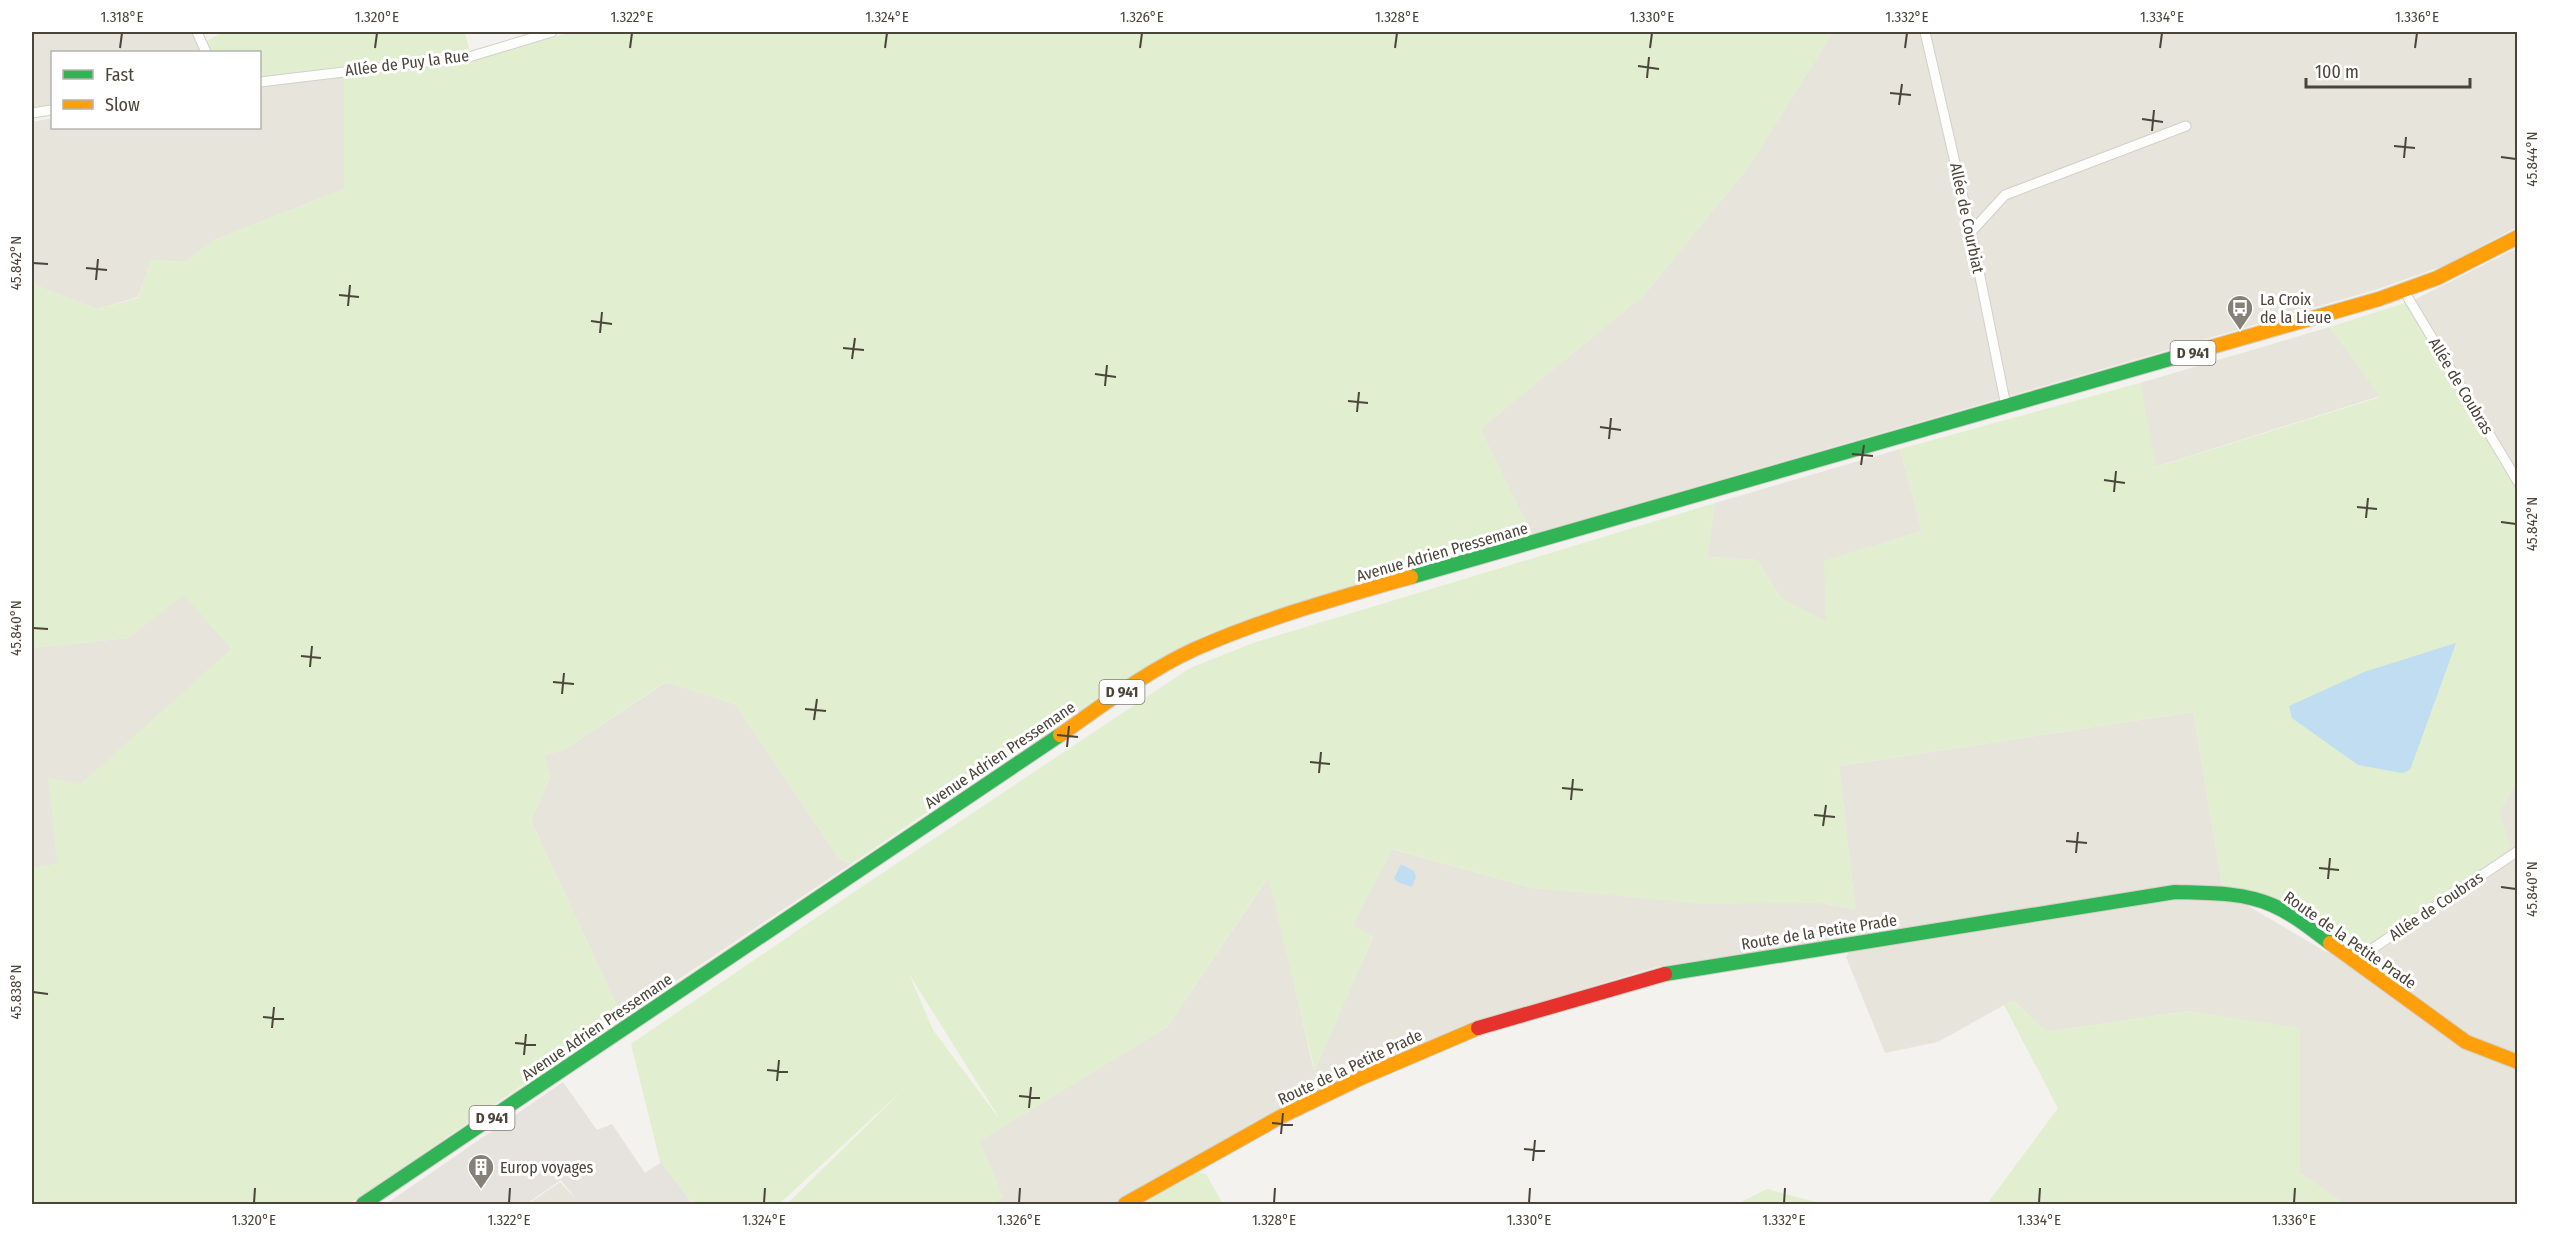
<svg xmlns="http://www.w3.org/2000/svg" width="2549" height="1236" font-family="'Fira Sans Condensed',sans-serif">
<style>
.residential{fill:#e7e4dc}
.industrial{fill:#e6e2de}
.green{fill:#e1eecf;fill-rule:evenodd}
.water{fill:#c0ddf1}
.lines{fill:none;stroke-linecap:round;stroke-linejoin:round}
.street-casing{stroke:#d2d0cb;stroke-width:11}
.fast-casing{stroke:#d3cfc5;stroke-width:16}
.slow-casing{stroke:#d3cfc5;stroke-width:16}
.jam-casing{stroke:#d3cfc5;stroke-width:16}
.street{stroke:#fdfdfc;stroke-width:9}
.fast{stroke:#30b455;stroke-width:14}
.slow{stroke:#ff9f0a;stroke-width:14}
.jam{stroke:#e5322d;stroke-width:14}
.ticks{fill:none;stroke:#4b4439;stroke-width:2}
.labels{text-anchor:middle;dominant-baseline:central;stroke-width:6;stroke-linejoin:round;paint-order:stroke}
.shield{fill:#fff;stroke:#817c74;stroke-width:1.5}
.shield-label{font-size:15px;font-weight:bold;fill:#4b4439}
.street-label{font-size:16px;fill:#4b4439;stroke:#fff}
.poi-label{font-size:16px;fill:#4b4439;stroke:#fff;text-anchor:start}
.neatline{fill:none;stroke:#4b4439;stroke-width:2}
.ticks-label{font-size:15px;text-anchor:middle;fill:#4b4439}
</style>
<rect width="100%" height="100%" fill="#f4f2ee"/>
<path class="residential" d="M 32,32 L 199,32 L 209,52 L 52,52 L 52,107 L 32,111 Z
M 1833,32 L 2517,32 L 2517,227 L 2446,265 L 2375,290 L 1532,534 L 1480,429 L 1644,295 L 1749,166 Z
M 344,76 L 344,189 L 214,240 L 185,262 L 151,260 L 138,297 L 97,309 L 37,286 L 32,277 L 32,122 L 52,118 L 52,128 L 260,128 L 260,87 Z
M 2517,248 L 2517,474 L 2414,300 Z
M 2330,327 L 2380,396 L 2155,467 L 2140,383 Z
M 1900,449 L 1922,531 L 1825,561 L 1826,622 L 1781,598 L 1757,560 L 1707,557 L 1715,503 Z
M 184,594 L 232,649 L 81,784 L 57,864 L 32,868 L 32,648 L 128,638 Z
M 666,682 L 735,704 L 839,858 L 851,864 L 622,1017 L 531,821 L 550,777 L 544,756 L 565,749 Z
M 2193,712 L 2223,891 L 2326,952 L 2352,955 L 2499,812 L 2517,781 L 2516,1204 L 2344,1204 L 2300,1173 L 2300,1029 L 2188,1011 L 2046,1032 L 2014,1001 L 2004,1005 L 1938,1042 L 1885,1053 L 1846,957 L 1857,938 L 1656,967 L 1537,1003 L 1429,1042 L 1316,1095 L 1117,1204 L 991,1204 L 1003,1197 L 979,1141 L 1167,1027 L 1269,876 L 1314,1070 L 1373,937 L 1352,926 L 1392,849 L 1532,888 L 1822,903 L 1855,909 L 1839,766 Z
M 560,1182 L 581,1204 L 528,1204 Z"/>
<path class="industrial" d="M 563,1082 L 597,1130 L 612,1124 L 645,1173 L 663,1161 L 692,1204 L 580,1204 L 561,1180 L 526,1204 L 386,1204 Z"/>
<path class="green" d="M 224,32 L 465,32 L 469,49 L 260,78 L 260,52 L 209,52 L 204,42 Z
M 571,32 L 1833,32 L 1749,166 L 1644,295 L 1480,429 L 1532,534 L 1208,634 L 1166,655 L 986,772 L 851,864 L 839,858 L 735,704 L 665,682 L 565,749 L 544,756 L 550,777 L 531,821 L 622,1017 L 349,1204 L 32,1204 L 32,868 L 57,864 L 48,777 L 81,784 L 231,649 L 184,595 L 128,638 L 32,648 L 32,277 L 37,286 L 97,309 L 138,298 L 151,260 L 185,262 L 214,240 L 344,189 L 344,76 L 472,62 Z
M 2414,300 L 2517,474 L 2517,781 L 2499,812 L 2511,848 L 2352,955 L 2273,897 L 2223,891 L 2193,712 L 1839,766 L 1855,909 L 1822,903 L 1703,904 L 1532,888 L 1393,849 L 1352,926 L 1373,936 L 1315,1071 L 1268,877 L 1167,1027 L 979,1141 L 1003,1197 L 991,1204 L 787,1204 L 906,1087 L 779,1204 L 693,1204 L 660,1162 L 631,1044 L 851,894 L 1190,668 L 1253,643 L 1715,503 L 1707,557 L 1757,560 L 1781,598 L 1826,621 L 1824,561 L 1922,531 L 1900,449 L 2140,383 L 2156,467 L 2380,397 L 2330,327 ZM 909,974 L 998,1116 L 998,1117 L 933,1030 Z
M 2014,1001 L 2046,1032 L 2188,1011 L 2300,1028 L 2300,1173 L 2344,1204 L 1987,1204 L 2058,1108 L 2004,1005 Z
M 1197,1172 L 1206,1174 L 1223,1204 L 1139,1204 Z
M 1767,1189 L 1816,1202 L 1822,1204 L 1737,1204 Z"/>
<path class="water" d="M 2456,643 L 2410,770 L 2402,773 L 2358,765 L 2292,718 L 2289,706 L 2364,672 Z
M 1401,864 L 1414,871 L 1416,877 L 1412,887 L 1397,882 L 1394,878 Z"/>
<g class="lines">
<g class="street-casing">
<path id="street" d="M 197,32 L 206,52
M 1925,32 L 1971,232 L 2006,406
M 260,82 L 469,57 L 552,32
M 32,113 L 52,110
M 1971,232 L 2005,195 L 2186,126
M 2404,291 L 2518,482
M 2354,961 L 2518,851"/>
</g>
<g class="fast-casing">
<path id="fast" d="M 1411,577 L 2187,354
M 1665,974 L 2175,892 C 2207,893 2242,892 2272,905 C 2293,914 2311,929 2330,943
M 363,1204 L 1060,735"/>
</g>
<g class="slow-casing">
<path id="slow" d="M 2187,354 L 2379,299 L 2437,278 L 2518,237
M 1060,735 C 1103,705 1147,671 1195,649 C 1265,618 1338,598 1411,577
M 2330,943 L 2466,1042 L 2518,1062
M 1125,1204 L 1282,1116 L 1361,1078 L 1478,1028"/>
</g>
<g class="jam-casing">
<path id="jam" d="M 1478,1028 L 1665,974"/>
</g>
<use href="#street" class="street"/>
<use href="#fast" class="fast"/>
<use href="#slow" class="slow"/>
<use href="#jam" class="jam"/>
</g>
<path class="ticks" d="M 120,48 L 122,33M 375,48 L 377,33M 630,48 L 632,33M 885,48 L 887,33M 1140,48 L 1142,33M 1395,48 L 1397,33M 1650,48 L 1652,33M 1905,48 L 1907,33M 2160,48 L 2162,33M 2415,48 L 2417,33M 1638,66 L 1659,69M 1647,78 L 1649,57M 1890,93 L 1911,95M 1899,105 L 1902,84M 2142,119 L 2163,122M 2152,131 L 2154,110M 2394,146 L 2415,148M 2501,157 L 2516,159M 2404,158 L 2406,137M 33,263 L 48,264M 86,268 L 107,270M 96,280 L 98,259M 339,295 L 359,297M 348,306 L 350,285M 591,321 L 612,324M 600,333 L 602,312M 843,348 L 864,350M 852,359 L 855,338M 1095,374 L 1116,377M 1105,386 L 1107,365M 1348,401 L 1368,403M 1357,412 L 1359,392M 1600,427 L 1621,430M 1609,439 L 1611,418M 1852,454 L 1873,456M 1861,465 L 1864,445M 2104,480 L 2125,483M 2114,492 L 2116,471M 2357,507 L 2377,509M 2366,518 L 2368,498M 2501,522 L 2516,524M 33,628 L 48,629M 301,656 L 321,658M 310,667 L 312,646M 553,682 L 574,684M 562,694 L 564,673M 805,709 L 826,711M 814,720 L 817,699M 1057,735 L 1078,737M 1067,747 L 1069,726M 1310,762 L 1330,764M 1319,773 L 1321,752M 1562,788 L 1583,790M 1571,800 L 1573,779M 1814,815 L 1835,817M 1823,826 L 1826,805M 2066,841 L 2087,843M 2076,853 L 2078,832M 2319,868 L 2339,870M 2328,879 L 2330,858M 2501,887 L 2516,889M 33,992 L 48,994M 263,1017 L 284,1019M 272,1028 L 274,1007M 515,1043 L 536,1045M 524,1055 L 526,1034M 767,1070 L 788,1072M 777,1081 L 779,1060M 1019,1096 L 1040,1098M 1029,1108 L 1031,1087M 1272,1123 L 1293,1125M 1281,1134 L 1283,1113M 1524,1149 L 1545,1151M 1533,1161 L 1535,1140M 254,1203 L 255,1188M 509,1203 L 510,1188M 764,1203 L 765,1188M 1019,1203 L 1020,1188M 1274,1203 L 1275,1188M 1529,1203 L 1530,1188M 1784,1203 L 1785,1188M 2039,1203 L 2040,1188M 2294,1203 L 2295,1188"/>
<defs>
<g id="bus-pin" transform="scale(1.35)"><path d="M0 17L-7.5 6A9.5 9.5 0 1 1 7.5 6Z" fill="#868178" stroke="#fff"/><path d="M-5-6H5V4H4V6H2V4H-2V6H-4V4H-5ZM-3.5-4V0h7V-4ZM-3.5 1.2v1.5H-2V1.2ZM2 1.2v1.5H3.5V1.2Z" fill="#fff"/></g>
<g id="building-pin" transform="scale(1.35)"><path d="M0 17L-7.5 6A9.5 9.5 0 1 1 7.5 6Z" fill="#868178" stroke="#fff"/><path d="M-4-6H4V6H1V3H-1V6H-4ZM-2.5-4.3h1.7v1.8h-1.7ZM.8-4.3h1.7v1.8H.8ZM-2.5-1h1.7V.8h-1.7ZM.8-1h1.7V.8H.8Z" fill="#fff"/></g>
</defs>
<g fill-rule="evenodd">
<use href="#bus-pin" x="2240" y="308"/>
<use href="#building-pin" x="481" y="1167"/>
</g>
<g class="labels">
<g class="shield">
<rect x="2170.5" y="341" width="45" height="24" rx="4.5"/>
<rect x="1099.5" y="680" width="45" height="24" rx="4.5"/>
<rect x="469.5" y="1106" width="45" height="24" rx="4.5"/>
</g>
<g class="shield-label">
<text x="2193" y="353">D 941</text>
<text x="1122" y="692">D 941</text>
<text x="492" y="1118">D 941</text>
</g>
<g class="street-label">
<text transform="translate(407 63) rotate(-7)">Allée de Puy la Rue</text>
<text transform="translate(1967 218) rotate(78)">Allée de Courbiat</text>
<text transform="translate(2461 386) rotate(59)">Allée de Coubras</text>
<text transform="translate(1442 552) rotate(-16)">Avenue Adrien Pressemane</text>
<text transform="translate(1000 755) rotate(-34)">Avenue Adrien Pressemane</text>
<text transform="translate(2436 906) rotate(-34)">Allée de Coubras</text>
<text transform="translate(1819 932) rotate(-9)">Route de la Petite Prade</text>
<text transform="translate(2350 940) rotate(35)">Route de la Petite Prade</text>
<text transform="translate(597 1027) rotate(-34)">Avenue Adrien Pressemane</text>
<text transform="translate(1350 1067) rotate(-25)">Route de la Petite Prade</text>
</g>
<g class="poi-label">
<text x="2260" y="299">La Croix<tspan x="2260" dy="18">de la Lieue</tspan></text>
<text x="500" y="1167">Europ voyages</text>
</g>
</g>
<rect width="2549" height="1236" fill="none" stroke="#ffffff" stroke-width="66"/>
<rect x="51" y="51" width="210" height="78" fill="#ffffff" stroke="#b7b4b0" stroke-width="1.5"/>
<rect x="63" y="70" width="30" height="9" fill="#30b455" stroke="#b7b4b0" stroke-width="1.5"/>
<text x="105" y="81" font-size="18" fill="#4b4439">Fast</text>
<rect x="63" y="100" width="30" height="9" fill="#ff9f0a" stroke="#b7b4b0" stroke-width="1.5"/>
<text x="105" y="111" font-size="18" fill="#4b4439">Slow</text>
<path d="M2306 78v9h164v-9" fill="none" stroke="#4b4439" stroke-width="3"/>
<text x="2315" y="78" font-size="18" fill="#4b4439" stroke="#ffffff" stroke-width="4.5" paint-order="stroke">100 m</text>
<rect x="33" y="33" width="2483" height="1170" class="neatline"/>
<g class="ticks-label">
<text x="122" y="22">1.318°E</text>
<text x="377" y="22">1.320°E</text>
<text x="632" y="22">1.322°E</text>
<text x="887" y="22">1.324°E</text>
<text x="1142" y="22">1.326°E</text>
<text x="1397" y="22">1.328°E</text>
<text x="1652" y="22">1.330°E</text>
<text x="1907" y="22">1.332°E</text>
<text x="2162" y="22">1.334°E</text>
<text x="2417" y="22">1.336°E</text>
<text transform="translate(2532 159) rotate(-90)" y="5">45.844°N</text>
<text transform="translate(16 263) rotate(-90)" y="5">45.842°N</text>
<text transform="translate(2532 524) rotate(-90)" y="5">45.842°N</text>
<text transform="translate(16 628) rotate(-90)" y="5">45.840°N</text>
<text transform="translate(2532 889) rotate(-90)" y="5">45.840°N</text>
<text transform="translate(16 992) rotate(-90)" y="5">45.838°N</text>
<text x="254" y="1225">1.320°E</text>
<text x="509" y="1225">1.322°E</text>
<text x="764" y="1225">1.324°E</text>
<text x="1019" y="1225">1.326°E</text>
<text x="1274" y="1225">1.328°E</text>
<text x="1529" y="1225">1.330°E</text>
<text x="1784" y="1225">1.332°E</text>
<text x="2039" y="1225">1.334°E</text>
<text x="2294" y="1225">1.336°E</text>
</g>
</svg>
